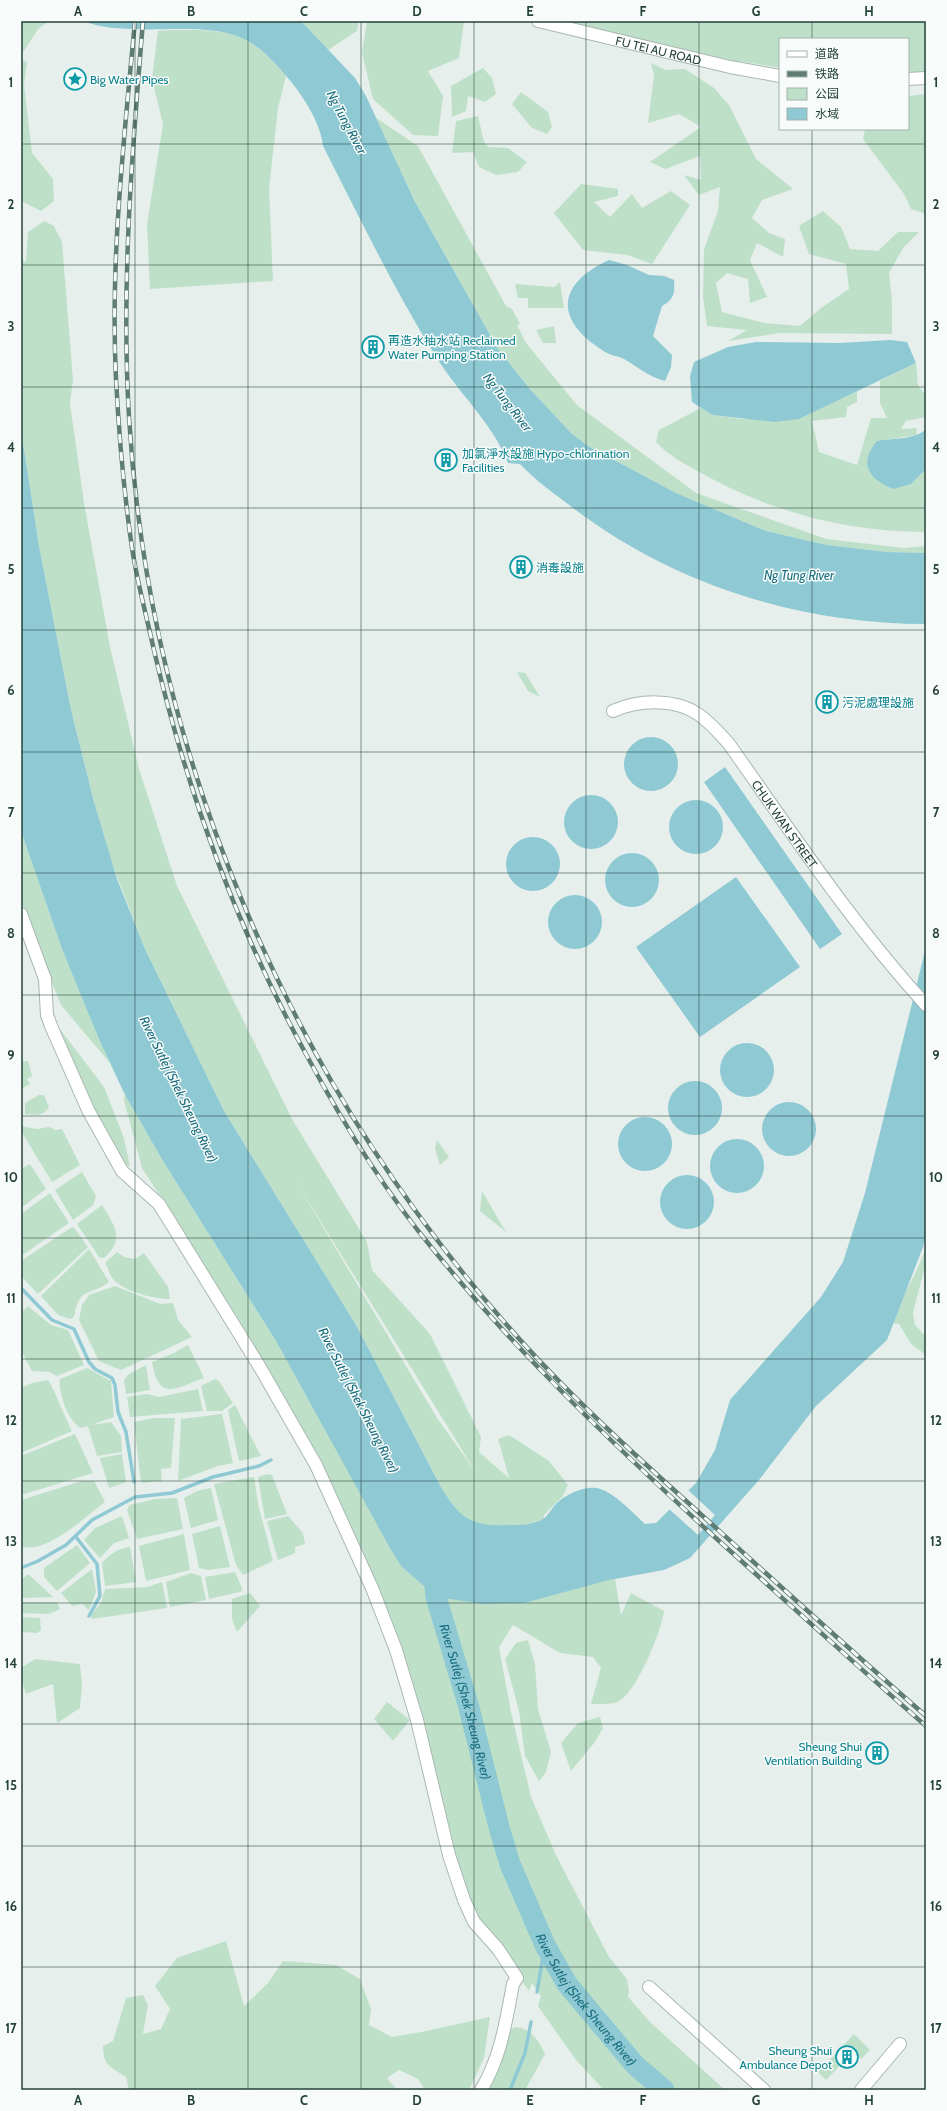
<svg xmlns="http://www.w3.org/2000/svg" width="947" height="2111" font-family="Cabin,'Noto Sans SC',sans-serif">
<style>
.green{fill:#bfe0c8;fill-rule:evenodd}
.water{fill:#8ec9d4}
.pier{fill:#e6efeb}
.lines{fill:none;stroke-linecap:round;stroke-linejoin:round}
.stream{stroke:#8ec9d4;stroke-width:3.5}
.river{stroke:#8ec9d4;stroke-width:21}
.minor-casing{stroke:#a8b8b2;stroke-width:14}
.minor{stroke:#fff;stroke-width:12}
.rail-casing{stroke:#5f7d75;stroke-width:4.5}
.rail{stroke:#f7fbf9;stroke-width:3;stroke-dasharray:9;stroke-linecap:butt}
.grid{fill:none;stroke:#24423a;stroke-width:1;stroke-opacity:0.55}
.labels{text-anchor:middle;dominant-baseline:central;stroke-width:3;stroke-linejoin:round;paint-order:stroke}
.street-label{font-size:12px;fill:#24423a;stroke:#f7fbf9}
.culture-label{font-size:12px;fill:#0d838f;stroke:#f7fbf9;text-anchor:start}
.water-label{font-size:13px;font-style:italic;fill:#1c6f80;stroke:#f7fbf9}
.neatline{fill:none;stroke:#24423a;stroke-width:1.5}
.grid-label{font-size:13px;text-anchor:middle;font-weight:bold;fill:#24423a}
</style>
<rect width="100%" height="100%" fill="#e6efeb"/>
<path class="green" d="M 21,21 L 49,21 L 38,29 L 24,51 L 21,50 Z
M 301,21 L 359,21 L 357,31 L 328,50 Z
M 367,21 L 464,21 L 459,58 L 428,71 L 443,96 L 438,136 L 413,135 L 373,99 L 362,53 Z
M 555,21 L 926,21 L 926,75 L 912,75 L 908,69 L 908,39 L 780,39 L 780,68 L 740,61 L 740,62 Z
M 170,30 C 195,30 228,28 250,42 C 264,51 275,64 286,76 L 278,108 L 269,189 L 273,281 L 150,289 L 147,224 L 163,124 L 152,79 L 158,31 Z
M 21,60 L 27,62 L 24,85 L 32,153 L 53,179 L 54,201 L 41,211 L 21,201 Z
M 651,63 L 666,70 L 685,69 L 714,88 L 729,105 L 756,159 L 793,189 L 762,200 L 752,218 L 769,233 L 785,239 L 783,257 L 757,243 L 750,260 L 767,297 L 750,303 L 748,279 L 727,273 L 716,283 L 722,312 L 764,323 L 800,326 L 821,308 L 849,289 L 846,264 L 809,254 L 799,226 L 823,211 L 841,227 L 850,249 L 878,251 L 898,232 L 919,232 L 903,248 L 889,273 L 892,301 L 892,334 L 780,333 L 728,341 L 747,330 L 707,326 L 703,297 L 704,249 L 718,211 L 720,187 L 699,195 L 684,175 L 701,180 L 700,156 L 665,169 L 650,162 L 701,127 L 679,114 L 648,123 L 654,75 Z
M 483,68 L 492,78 L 496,94 L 485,102 L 468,96 L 466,111 L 452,117 L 451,86 Z
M 521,92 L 548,112 L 552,127 L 547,134 L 532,128 L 512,104 Z
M 926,94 L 926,214 L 911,209 L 904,194 L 863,139 L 865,129 L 908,129 L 908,96 Z
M 478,116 L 484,142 L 488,147 L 508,148 L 527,162 L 518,172 L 496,175 L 479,167 L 473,152 L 452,153 L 456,121 Z
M 376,118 L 418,146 L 506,306 L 512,309 L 520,324 L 517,325 L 526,343 L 577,405 L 696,493 L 826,539 L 904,548 L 926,546 L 926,553 L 887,552 L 827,545 L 766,531 L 676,493 L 588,446 L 571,433 L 529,388 L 498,349 L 414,200 Z
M 581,184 L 618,189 L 618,196 L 594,202 L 610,217 L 632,194 L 642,208 L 671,191 L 690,205 L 652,264 L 627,255 L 583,250 L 554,213 Z
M 44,221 L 54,226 L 62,242 L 73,380 L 70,403 L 84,503 L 110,647 L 139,769 L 177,886 L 292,1119 L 367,1242 L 372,1270 L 430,1334 L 481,1437 L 479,1452 L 509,1478 L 498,1439 L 509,1435 L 549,1461 L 568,1485 L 563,1496 L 544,1515 L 544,1519 C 523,1527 488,1533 468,1519 C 459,1513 452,1504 446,1496 L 356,1325 L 224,1111 L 145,949 L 111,861 L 94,802 L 71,710 L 39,546 L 21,430 L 21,251 L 22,260 L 26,262 L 28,232 ZM 295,1180 L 475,1471 L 437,1418 Z
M 560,282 L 564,308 L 528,308 L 528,298 L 518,298 L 515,284 L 554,287 Z
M 554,326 L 556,343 L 543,343 L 536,330 Z
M 916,363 L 918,385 L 926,396 L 926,417 L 906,421 L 901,429 L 917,428 L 916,435 L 880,441 L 911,484 L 926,469 L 926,532 C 846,532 771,512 701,473 C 685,464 669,456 656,442 L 659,430 L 701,408 L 712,415 L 742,419 L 803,417 L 857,391 L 857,402 L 847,407 L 846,417 L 812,421 L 819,452 L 857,465 L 871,418 L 887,418 L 880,403 L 880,381 Z
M 517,672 L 525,673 L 540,697 L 528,691 Z
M 21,831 L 62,949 L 110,1063 L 61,1005 L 29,926 L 21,900 Z
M 53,1020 L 104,1087 L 124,1138 L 130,1166 L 124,1164 L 83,1090 Z
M 21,1061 L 28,1061 L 32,1076 L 27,1079 L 30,1084 L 21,1089 Z
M 39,1095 L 44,1095 L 49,1107 C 43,1117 36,1115 25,1114 L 25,1103 Z
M 125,1095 L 163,1161 L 276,1341 L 401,1566 L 436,1597 L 615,1579 L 621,1615 L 631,1593 L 664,1611 C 662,1630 637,1692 619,1701 C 612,1705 600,1704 591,1704 L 601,1668 L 593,1657 L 560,1653 L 513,1625 L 499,1647 L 511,1712 L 531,1797 L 556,1855 L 609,1957 L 627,1979 L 629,1991 L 628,1997 L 650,2022 L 725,2090 L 604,2090 L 576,2060 L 538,2006 L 541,1996 L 532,1983 L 529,1991 L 478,1920 L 470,1900 L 457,1863 L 374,1578 L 364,1553 L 322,1469 L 180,1227 L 142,1168 L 124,1100 Z
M 21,1126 L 37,1129 L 49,1127 L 56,1130 L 62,1129 L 80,1165 L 52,1182 L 21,1131 Z
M 437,1140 L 449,1157 L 440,1165 L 435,1149 Z
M 30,1164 L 46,1189 L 21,1208 L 21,1169 Z
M 82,1172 L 96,1196 L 93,1205 L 73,1220 L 55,1190 Z
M 482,1191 L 506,1232 L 480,1211 Z
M 50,1193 L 69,1223 L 21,1256 L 21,1214 Z
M 102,1205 C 114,1225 126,1239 104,1258 L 99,1257 L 77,1224 Z
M 72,1227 L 75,1229 L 88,1247 L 38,1294 L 21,1276 L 21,1261 Z
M 926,1246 L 926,1262 L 913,1313 L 915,1325 L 926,1337 L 926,1355 L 911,1344 L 899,1324 L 891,1323 C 902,1296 918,1273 926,1246 Z
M 89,1249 L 109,1282 C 89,1297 80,1285 74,1317 L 70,1319 L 58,1315 L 41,1296 Z
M 117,1252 L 124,1257 L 135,1259 L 144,1253 L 168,1287 L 170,1299 C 154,1299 126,1292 114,1280 C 110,1276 108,1268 105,1263 Z
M 115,1286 L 160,1304 L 173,1303 L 178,1320 L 192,1337 L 121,1370 L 99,1361 L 79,1320 L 82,1305 L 89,1295 Z
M 28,1306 L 51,1325 L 68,1330 L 84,1365 L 57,1376 L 50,1372 L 32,1371 L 21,1350 L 21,1313 Z
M 188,1345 L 204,1378 C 175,1388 159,1403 152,1362 L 174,1353 Z
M 146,1365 L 150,1390 L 126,1394 L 124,1380 L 129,1374 Z
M 87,1368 L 111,1381 L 114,1417 L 91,1425 L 111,1422 L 121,1436 L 122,1452 L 97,1456 L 88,1426 L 81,1428 C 68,1421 58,1393 60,1379 Z
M 215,1379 L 218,1380 L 233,1403 L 222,1411 L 207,1411 L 201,1386 Z
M 48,1380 C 52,1384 67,1422 72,1431 L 21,1453 L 21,1388 L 32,1383 Z
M 198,1389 L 203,1411 L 130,1417 L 127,1397 L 147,1394 L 159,1397 Z
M 235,1405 L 261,1456 L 239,1461 L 228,1410 Z
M 222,1414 L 233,1463 L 218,1466 L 178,1481 L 181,1419 Z
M 154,1418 L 175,1418 L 171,1468 L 161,1469 L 162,1481 L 141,1483 L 134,1422 Z
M 75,1434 L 93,1473 L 21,1495 L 21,1456 Z
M 122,1454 L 126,1482 L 109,1488 L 100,1458 Z
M 267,1474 L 272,1475 L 287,1514 L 265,1519 L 258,1477 Z
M 254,1477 L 258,1504 L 273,1561 L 243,1575 L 236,1565 L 214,1484 Z
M 82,1481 L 94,1481 L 105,1502 C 86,1516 45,1556 21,1546 L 21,1500 Z
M 211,1488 L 218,1520 L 191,1528 L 184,1498 L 197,1491 Z
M 177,1498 L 183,1529 L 137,1539 L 127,1510 L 130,1505 L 155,1499 Z
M 122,1516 L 129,1538 L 114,1543 L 100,1558 L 84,1540 L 95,1528 Z
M 288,1516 L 303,1533 L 305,1544 L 295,1547 L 295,1553 L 278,1560 L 267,1521 Z
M 220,1526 L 230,1567 L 208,1570 L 199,1568 L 192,1534 Z
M 184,1534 L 190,1570 L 146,1581 L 139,1546 Z
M 77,1545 L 90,1563 L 57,1591 L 44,1577 L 44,1568 Z
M 130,1547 L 136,1582 L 105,1586 L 102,1563 C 111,1553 117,1549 130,1547 Z
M 92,1569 L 96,1592 L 89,1610 L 82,1604 L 72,1606 L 61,1593 Z
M 235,1572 L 243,1591 L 209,1599 L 205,1577 Z
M 191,1573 L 201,1576 L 206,1600 L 170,1607 L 166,1582 Z
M 28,1574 L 53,1597 L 21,1598 L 21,1580 Z
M 162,1582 L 167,1608 L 92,1619 L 91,1615 L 101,1603 L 105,1589 L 148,1587 Z
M 250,1593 L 260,1606 L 237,1632 L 232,1619 L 232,1599 Z
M 21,1602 L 57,1602 L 60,1609 L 49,1614 L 21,1613 Z
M 21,1617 L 40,1618 L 41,1630 L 37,1633 L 21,1632 Z
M 528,1640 L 535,1664 L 538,1709 L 551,1752 L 546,1772 L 539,1781 L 525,1756 L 519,1711 L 505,1659 L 516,1643 Z
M 35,1659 L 80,1664 L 82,1685 L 80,1708 L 57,1723 L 53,1684 L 26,1694 L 21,1679 L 21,1668 Z
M 387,1702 L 410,1720 L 393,1741 L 374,1719 Z
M 600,1717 L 603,1728 L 595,1742 L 571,1771 L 561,1743 L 578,1723 Z
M 226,1941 L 244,2006 L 268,1983 L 283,1961 L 336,1965 L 360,1979 L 371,2009 L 369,2025 L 392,2037 L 421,2032 L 490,2017 L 484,2058 L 469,2090 L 425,2090 L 418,2079 L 399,2070 L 387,2078 L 397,2090 L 129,2090 L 126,2077 C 111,2067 103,2066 103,2046 L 113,2041 L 126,1998 L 143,1995 L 148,2005 L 143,2034 L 161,2029 L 170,2009 L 155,1986 L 177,1958 Z
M 515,2027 C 531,2028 539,2041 545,2054 L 525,2090 L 487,2090 L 505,2049 L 511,2029 Z
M 854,2034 L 870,2050 L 861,2059 L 853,2052 L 826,2080 L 818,2072 Z"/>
<path class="water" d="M 84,21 L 301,21 L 355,78 L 366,96 L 414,200 L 498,349 L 529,388 L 571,433 L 588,446 L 676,493 L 766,531 L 827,545 L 887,552 L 926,553 L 926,624 C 799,624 675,585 573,508 C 555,494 536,481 520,464 L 508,463 C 493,423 457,392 435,355 C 393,288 359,216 323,146 C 321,125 306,101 293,84 C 279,68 263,48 244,39 C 213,24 166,31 132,29 C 115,28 100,28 84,21 Z
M 609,260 L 627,265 L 649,275 L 664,276 L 674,280 C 675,294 674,299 662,306 L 653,336 L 672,355 L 671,367 L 665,381 C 649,377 638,367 624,359 C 619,356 612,356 607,353 C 556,323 553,286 609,260 Z
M 890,340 L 907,342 L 916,363 L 799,419 L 775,422 L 712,415 L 692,402 L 690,376 L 694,362 L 728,347 L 756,342 L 840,343 Z
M 926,429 L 926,469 L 911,484 L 893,489 C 869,479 858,464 877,441 C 893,438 915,440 926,429 Z
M 21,430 L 39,546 L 71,710 L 94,802 L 117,879 L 145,949 L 224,1111 L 356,1325 L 441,1487 C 461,1521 474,1527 513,1525 C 523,1525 534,1524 543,1519 C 548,1516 551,1509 555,1505 C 563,1496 583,1486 596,1488 C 612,1490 633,1513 645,1524 L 656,1523 L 696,1483 L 715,1450 L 730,1400 L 821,1297 L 843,1262 L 865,1193 L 926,947 L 926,973 L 923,985 L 926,976 L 926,1235 L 923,1247 L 887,1340 L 816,1406 L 759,1480 L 690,1558 L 664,1570 L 609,1580 L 524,1603 L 484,1604 L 436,1597 L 401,1566 L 390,1548 L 276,1341 L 163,1161 L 125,1095 L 99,1039 L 62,949 L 21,831 Z
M624 764a27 27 0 1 1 54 0a27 27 0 1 1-54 0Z
M 725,767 L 842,934 L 820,949 L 704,782 Z
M564 822a27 27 0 1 1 54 0a27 27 0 1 1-54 0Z
M669 827a27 27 0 1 1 54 0a27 27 0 1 1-54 0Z
M506 864a27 27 0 1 1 54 0a27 27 0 1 1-54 0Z
M605 880a27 27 0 1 1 54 0a27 27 0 1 1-54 0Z
M 736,877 L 800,967 L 700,1037 L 636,947 Z
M548 922a27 27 0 1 1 54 0a27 27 0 1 1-54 0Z
M720 1070a27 27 0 1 1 54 0a27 27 0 1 1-54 0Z
M668 1108a27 27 0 1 1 54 0a27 27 0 1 1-54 0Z
M762 1129a27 27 0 1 1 54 0a27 27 0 1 1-54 0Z
M618 1144a27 27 0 1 1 54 0a27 27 0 1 1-54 0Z
M710 1166a27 27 0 1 1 54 0a27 27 0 1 1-54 0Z
M660 1202a27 27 0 1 1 54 0a27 27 0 1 1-54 0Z"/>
<path class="pier" d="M 687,1489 L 715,1515 L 698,1535 L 668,1508 Z"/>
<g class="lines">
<path class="stream" d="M 21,1288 L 52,1320 L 74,1329 L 89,1362 L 95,1369 L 112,1378 L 115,1385 L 118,1412 L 126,1432 L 134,1482
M 76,1537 L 97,1564 L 100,1596 L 89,1616
M 21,1568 L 38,1561 L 66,1545 L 92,1520 L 135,1497 L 172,1493 L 213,1477 L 259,1466 L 271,1460
M 537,1992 L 545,1945
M 510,2090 L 525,2053 L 531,2022"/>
<path class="river" id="s1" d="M 433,1568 L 436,1597 L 468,1704 L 500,1831 L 510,1864 L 545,1945 L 567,1984 L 635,2065 L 664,2090"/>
<g class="minor-casing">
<g id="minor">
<path id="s2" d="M 538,21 L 730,67 L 780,76"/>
<path d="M 908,79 L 926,78"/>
<path id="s3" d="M 613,711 C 638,700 674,698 698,714 C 710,722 719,733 729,744 C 792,833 852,924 926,1005"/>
<path d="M 21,914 L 45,979 L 47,1015 L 51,1026 L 88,1110 L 122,1171 L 159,1204 L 258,1364 L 316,1465 L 372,1588 L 396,1650 L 417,1720 L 449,1855 L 464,1900 L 474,1922 L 498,1949 L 517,1978 L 513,1984 C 506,2021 501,2057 481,2090"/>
<path d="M 649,1987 L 764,2090"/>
<path d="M 861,2090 L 900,2044"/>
</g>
</g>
<use href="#minor" class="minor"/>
<g class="rail-casing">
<path id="rail" d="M 135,21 C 124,140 110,260 116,379 C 119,436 124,493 132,548 C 137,581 146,614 153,646 C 186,789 236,927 307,1056 C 343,1123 383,1189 432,1248 C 518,1354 617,1448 718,1540 C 787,1602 856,1665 926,1726
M 143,21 C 132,153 121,285 129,417 C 149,750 286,1074 506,1324 C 567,1394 636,1456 705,1518 C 778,1584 851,1651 926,1716"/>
</g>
<use href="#rail" class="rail"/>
</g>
<path class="grid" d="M 135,21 L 135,2090M 248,21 L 248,2090M 361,21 L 361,2090M 474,21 L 474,2090M 586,21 L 586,2090M 699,21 L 699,2090M 812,21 L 812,39M 812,129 L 812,2090M 21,144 L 926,144M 21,265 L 926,265M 21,387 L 926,387M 21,508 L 926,508M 21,630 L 926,630M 21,752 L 926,752M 21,873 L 926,873M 21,995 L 926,995M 21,1116 L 926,1116M 21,1238 L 926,1238M 21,1359 L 926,1359M 21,1481 L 926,1481M 21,1603 L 926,1603M 21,1724 L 926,1724M 21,1846 L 926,1846M 21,1967 L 926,1967"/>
<defs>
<g id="sight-ring" transform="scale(1.15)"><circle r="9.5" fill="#f7fbf9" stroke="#0f9aa8" stroke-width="1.5"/><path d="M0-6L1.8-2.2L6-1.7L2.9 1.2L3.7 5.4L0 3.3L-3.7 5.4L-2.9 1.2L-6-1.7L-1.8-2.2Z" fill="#0f9aa8"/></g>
<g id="building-ring" transform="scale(1.15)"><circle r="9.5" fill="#f7fbf9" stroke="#0f9aa8" stroke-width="1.5"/><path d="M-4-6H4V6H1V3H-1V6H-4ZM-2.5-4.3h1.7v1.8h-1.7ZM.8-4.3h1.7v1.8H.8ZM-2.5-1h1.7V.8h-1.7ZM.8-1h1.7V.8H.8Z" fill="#0f9aa8"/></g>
</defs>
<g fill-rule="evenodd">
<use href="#sight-ring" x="75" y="79"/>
<use href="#building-ring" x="373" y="347"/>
<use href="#building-ring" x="446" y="460"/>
<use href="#building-ring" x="521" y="567"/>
<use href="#building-ring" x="827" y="702"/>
<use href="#building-ring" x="877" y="1753"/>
<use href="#building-ring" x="847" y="2057"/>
</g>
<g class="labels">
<g class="street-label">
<text stroke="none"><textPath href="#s2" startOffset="124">FU TEI AU ROAD</textPath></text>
<text stroke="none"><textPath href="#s3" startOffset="229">CHUK WAN STREET</textPath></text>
</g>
<g class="culture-label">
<text x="90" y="79">Big Water Pipes</text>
<text x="388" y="340">再造水抽水站 Reclaimed<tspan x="388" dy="14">Water Pumping Station</tspan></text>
<text x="462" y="453">加氯淨水設施 Hypo-chlorination<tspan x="462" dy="14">Facilities</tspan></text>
<text x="536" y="567">消毒設施</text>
<text x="842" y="702">污泥處理設施</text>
<text x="862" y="1746" text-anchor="end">Sheung Shui<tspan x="862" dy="14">Ventilation Building</tspan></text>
<text x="832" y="2050" text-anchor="end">Sheung Shui<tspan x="832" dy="14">Ambulance Depot</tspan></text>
</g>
<g class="water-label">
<text transform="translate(347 122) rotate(62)">Ng Tung River</text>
<text transform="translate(508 402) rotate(52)">Ng Tung River</text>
<text x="799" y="575">Ng Tung River</text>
<text transform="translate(179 1089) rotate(64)">River Sutlej (Shek Sheung River)</text>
<text transform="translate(359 1400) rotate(63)">River Sutlej (Shek Sheung River)</text>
<text stroke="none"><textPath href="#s1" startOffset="138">River Sutlej (Shek Sheung River)</textPath></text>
<text stroke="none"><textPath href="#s1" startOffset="463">River Sutlej (Shek Sheung River)</textPath></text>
</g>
</g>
<rect width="947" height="2111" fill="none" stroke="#f7fbf9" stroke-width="44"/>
<rect x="779" y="38" width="130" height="92" fill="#f7fbf9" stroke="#a3b1ad"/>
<rect x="787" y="51" width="20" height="6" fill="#ffffff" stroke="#a3b1ad"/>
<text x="815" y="58" font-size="12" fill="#24423a">道路</text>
<rect x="787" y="71" width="20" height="6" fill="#5f7d75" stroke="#a3b1ad"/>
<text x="815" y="78" font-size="12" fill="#24423a">铁路</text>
<rect x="787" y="88" width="20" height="12" fill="#bfe0c8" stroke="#a3b1ad"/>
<text x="815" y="98" font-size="12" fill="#24423a">公园</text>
<rect x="787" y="108" width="20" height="12" fill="#8ec9d4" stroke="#a3b1ad"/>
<text x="815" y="118" font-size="12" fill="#24423a">水域</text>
<rect x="22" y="22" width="903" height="2067" class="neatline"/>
<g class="grid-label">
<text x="78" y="16">A</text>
<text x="191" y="16">B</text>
<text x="304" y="16">C</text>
<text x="417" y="16">D</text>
<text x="530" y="16">E</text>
<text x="643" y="16">F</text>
<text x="756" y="16">G</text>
<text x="869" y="16">H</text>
<text x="11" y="87">1</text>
<text x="936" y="87">1</text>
<text x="11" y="209">2</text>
<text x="936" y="209">2</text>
<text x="11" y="331">3</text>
<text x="936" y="331">3</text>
<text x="11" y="452">4</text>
<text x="936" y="452">4</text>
<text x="11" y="574">5</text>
<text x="936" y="574">5</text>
<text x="11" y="695">6</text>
<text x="936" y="695">6</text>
<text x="11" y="817">7</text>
<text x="936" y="817">7</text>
<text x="11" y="938">8</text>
<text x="936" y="938">8</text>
<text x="11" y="1060">9</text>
<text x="936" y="1060">9</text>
<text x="11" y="1182">10</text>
<text x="936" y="1182">10</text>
<text x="11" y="1303">11</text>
<text x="936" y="1303">11</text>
<text x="11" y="1425">12</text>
<text x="936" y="1425">12</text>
<text x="11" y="1546">13</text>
<text x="936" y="1546">13</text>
<text x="11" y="1668">14</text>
<text x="936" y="1668">14</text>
<text x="11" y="1790">15</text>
<text x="936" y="1790">15</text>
<text x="11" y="1911">16</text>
<text x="936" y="1911">16</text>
<text x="11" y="2033">17</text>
<text x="936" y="2033">17</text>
<text x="78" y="2105">A</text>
<text x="191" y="2105">B</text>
<text x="304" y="2105">C</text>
<text x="417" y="2105">D</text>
<text x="530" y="2105">E</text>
<text x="643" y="2105">F</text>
<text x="756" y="2105">G</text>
<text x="869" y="2105">H</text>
</g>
</svg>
